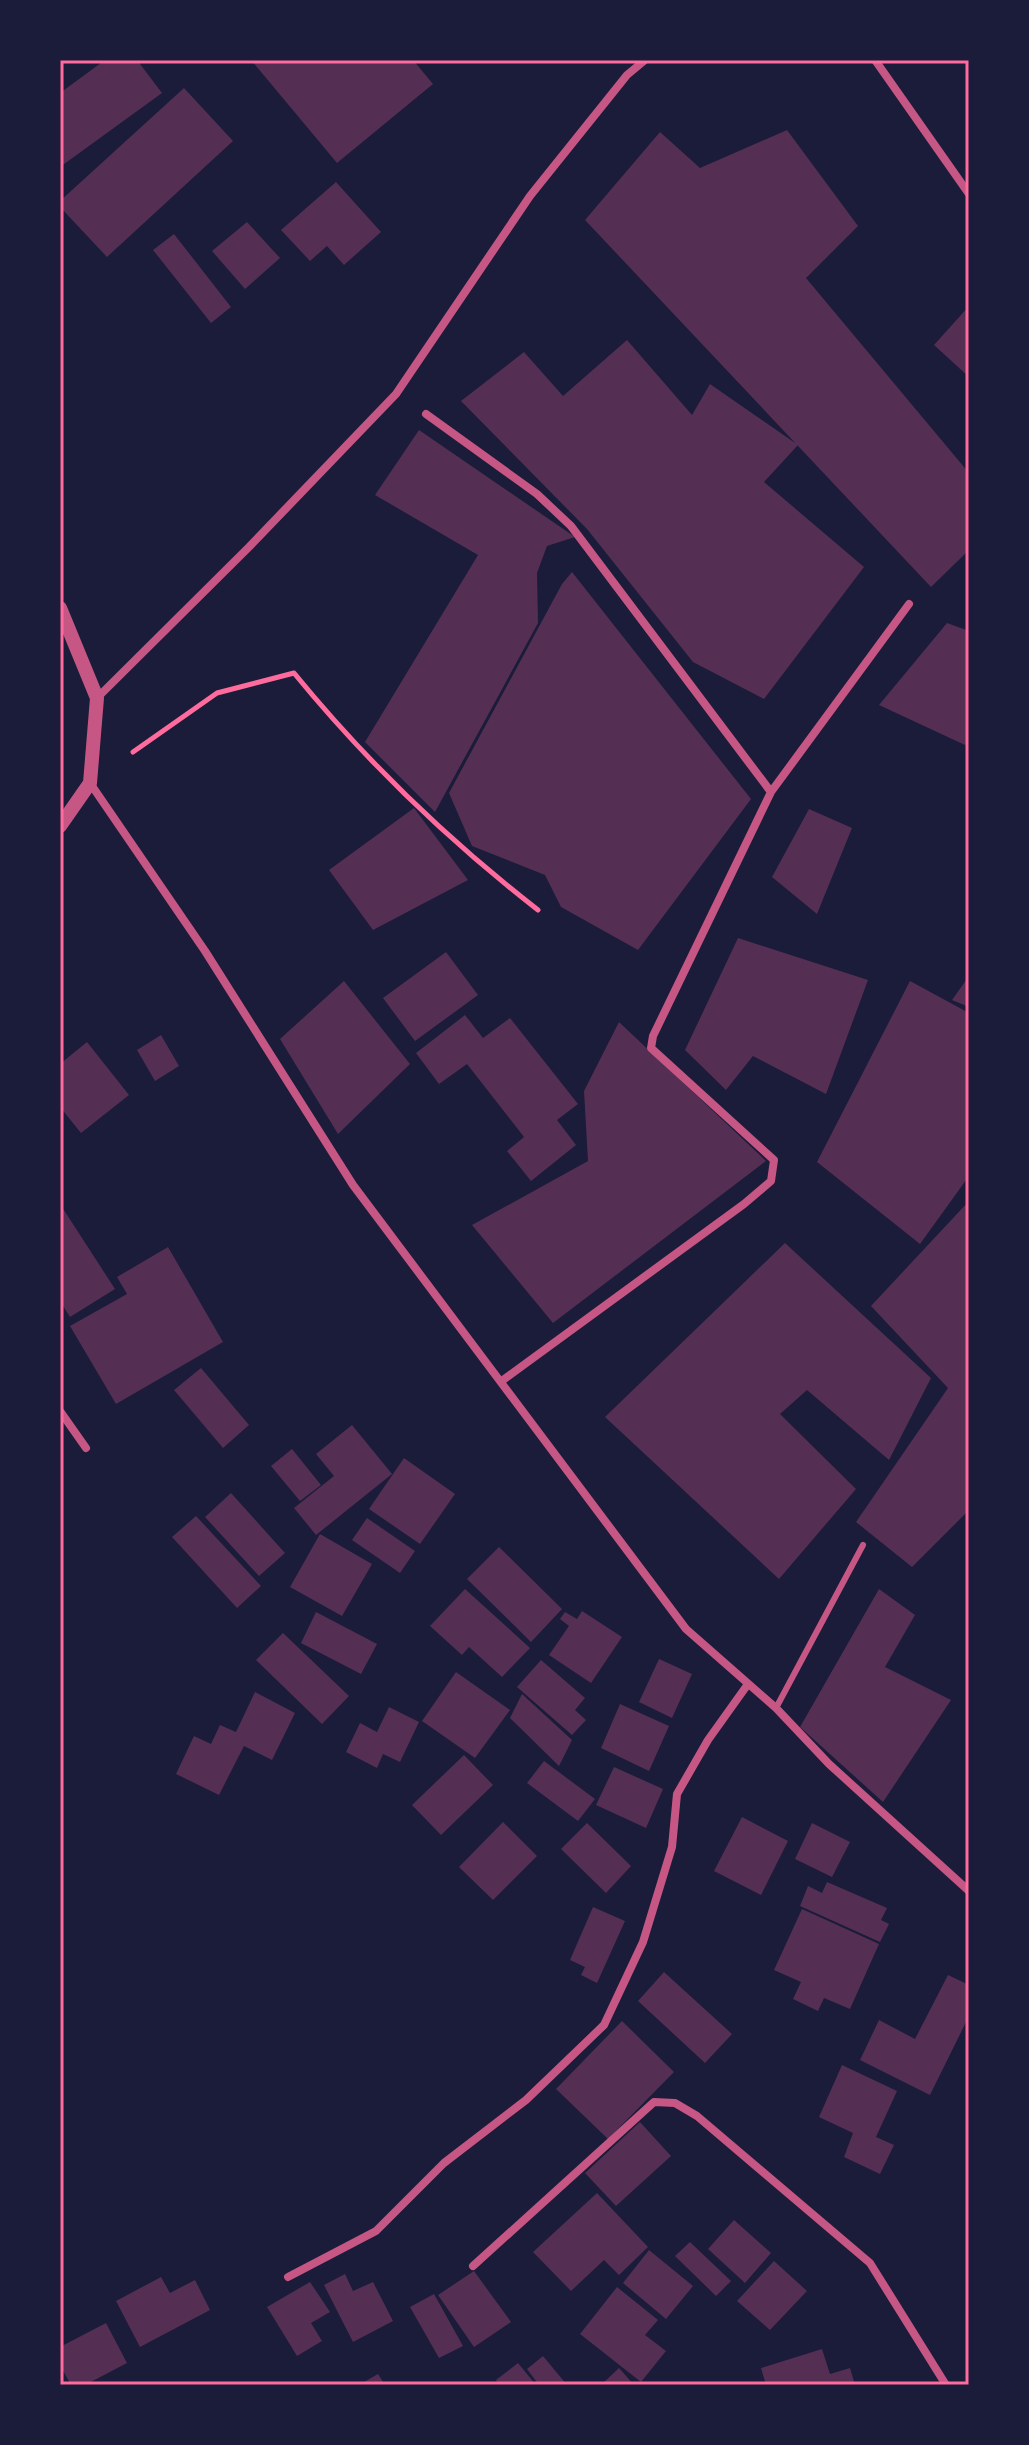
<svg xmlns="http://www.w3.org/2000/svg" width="1029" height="2445" font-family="'Asap Condensed',sans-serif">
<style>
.building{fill:#542f53}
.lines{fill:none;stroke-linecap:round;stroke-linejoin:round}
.path{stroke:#ff6b9d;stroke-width:5}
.service{stroke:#c65784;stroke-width:6}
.minor{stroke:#c65784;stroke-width:8}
.tertiary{stroke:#c65784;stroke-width:14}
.neatline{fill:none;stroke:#ff6b9d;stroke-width:3}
</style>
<rect width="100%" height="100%" fill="#1b1b3a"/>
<path class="building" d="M 105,60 L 137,60 L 162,93 L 60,167 L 60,93 Z
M 251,60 L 413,60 L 433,84 L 337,163 Z
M 184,88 L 233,141 L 107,257 L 60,207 L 60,201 Z
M 787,130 L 858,226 L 806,278 L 969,473 L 969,550 L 931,587 L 585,220 L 660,132 L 700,168 Z
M 336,182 L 381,232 L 344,265 L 327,246 L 310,261 L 281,230 Z
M 247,222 L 280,258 L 245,289 L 212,251 Z
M 174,234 L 231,307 L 211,323 L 153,250 Z
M 969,306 L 969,377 L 934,345 Z
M 627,340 L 692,415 L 710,384 L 798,445 L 764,482 L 864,567 L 764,699 L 693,662 L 587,529 L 461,401 L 524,352 L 563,396 Z
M 419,430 L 575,537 L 547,546 L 537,573 L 538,623 L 435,812 L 365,742 L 478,555 L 375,495 Z
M 572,572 L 751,799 L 638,950 L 561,907 L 545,875 L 472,846 L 449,793 L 562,584 Z
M 947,623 L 969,631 L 969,740 L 965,745 L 879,705 Z
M 414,808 L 468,880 L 373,930 L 329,870 Z
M 809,809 L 852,828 L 817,914 L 772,877 Z
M 738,938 L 868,980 L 826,1094 L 753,1056 L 726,1090 L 685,1050 Z
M 446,952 L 478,995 L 415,1041 L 383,998 Z
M 969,976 L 969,1007 L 952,1000 Z
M 344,981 L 410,1064 L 338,1134 L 280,1039 Z
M 910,981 L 969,1013 L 969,1176 L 920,1244 L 817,1162 Z
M 465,1015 L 483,1038 L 510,1018 L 578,1104 L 557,1120 L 576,1145 L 531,1181 L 507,1151 L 524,1137 L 467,1064 L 439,1084 L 416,1053 Z
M 619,1022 L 766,1161 L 553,1323 L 472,1225 L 588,1161 L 584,1091 Z
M 161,1035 L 179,1066 L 155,1081 L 137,1050 Z
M 87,1042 L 129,1095 L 81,1133 L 60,1107 L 60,1064 Z
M 969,1201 L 969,1510 L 912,1567 L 856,1522 L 948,1388 L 871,1306 Z
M 60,1204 L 115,1289 L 70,1317 L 60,1301 Z
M 785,1243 L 931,1378 L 889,1460 L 807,1390 L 780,1414 L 856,1489 L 779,1579 L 605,1417 Z
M 168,1247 L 223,1342 L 116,1404 L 70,1326 L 127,1294 L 117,1277 Z
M 201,1368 L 249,1425 L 223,1448 L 174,1390 Z
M 352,1425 L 392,1474 L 316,1535 L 294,1508 L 334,1476 L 316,1454 Z
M 292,1449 L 321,1485 L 300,1501 L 271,1466 Z
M 404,1458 L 455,1494 L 420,1544 L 369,1509 Z
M 231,1493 L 285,1553 L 259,1576 L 205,1517 Z
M 196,1516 L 261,1586 L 237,1608 L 172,1537 Z
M 367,1518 L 415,1551 L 400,1573 L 352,1540 Z
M 320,1534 L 372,1564 L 342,1616 L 290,1587 Z
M 499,1547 L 562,1609 L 531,1642 L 467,1579 Z
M 465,1589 L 530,1648 L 502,1677 L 469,1647 L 462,1655 L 430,1626 Z
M 879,1589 L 915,1615 L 885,1667 L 951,1700 L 883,1802 L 800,1727 Z
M 582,1611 L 622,1637 L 591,1683 L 549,1655 L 569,1626 L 560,1619 L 565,1612 L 577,1619 Z
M 316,1612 L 377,1644 L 361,1674 L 301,1643 Z
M 283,1633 L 349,1696 L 322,1724 L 256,1660 Z
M 659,1659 L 692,1674 L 672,1718 L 639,1702 Z
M 541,1660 L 585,1698 L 575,1710 L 586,1720 L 572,1735 L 517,1687 Z
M 456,1672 L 510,1710 L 475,1758 L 422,1721 Z
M 255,1692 L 295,1713 L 272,1760 L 244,1746 L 219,1795 L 176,1774 L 194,1736 L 211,1744 L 220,1725 L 236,1732 Z
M 522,1694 L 572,1740 L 559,1766 L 510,1718 Z
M 620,1704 L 669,1726 L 649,1771 L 601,1748 Z
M 389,1707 L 419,1722 L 400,1762 L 383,1754 L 377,1768 L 346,1752 L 360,1723 L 377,1732 Z
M 464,1755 L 493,1785 L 441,1835 L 412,1805 Z
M 544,1761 L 595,1799 L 578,1821 L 527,1783 Z
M 614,1767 L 663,1789 L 646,1828 L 596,1805 Z
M 742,1817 L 788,1841 L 761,1895 L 714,1871 Z
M 503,1822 L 537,1856 L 493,1900 L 459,1867 Z
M 587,1823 L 631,1866 L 606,1893 L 561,1849 Z
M 812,1823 L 850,1842 L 832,1877 L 795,1859 Z
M 827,1882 L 887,1908 L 881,1920 L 889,1924 L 880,1942 L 800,1906 L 808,1886 L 822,1893 Z
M 593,1907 L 625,1921 L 597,1983 L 581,1975 L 585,1967 L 570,1960 Z
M 802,1909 L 879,1944 L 850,2009 L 824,1998 L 818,2011 L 793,1999 L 801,1982 L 774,1970 Z
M 664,1972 L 732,2034 L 705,2063 L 638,2001 Z
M 948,1975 L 969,1985 L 969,2016 L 930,2095 L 860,2060 L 879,2020 L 915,2039 Z
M 622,2021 L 674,2072 L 608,2139 L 556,2089 Z
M 842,2065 L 897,2091 L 876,2137 L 894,2145 L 880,2174 L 844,2157 L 853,2133 L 819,2117 Z
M 640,2122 L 671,2156 L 616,2206 L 585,2173 Z
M 597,2193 L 648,2247 L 619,2275 L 604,2260 L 571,2291 L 533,2252 Z
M 734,2220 L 771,2253 L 745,2283 L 708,2249 Z
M 690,2242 L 731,2281 L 716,2296 L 675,2256 Z
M 649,2250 L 693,2286 L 666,2319 L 623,2283 Z
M 774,2261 L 807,2291 L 770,2330 L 737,2301 Z
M 474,2271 L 511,2322 L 474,2347 L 438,2295 Z
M 345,2274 L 353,2291 L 373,2282 L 393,2321 L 353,2342 L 324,2285 Z
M 161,2277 L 170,2293 L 195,2280 L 210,2310 L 140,2347 L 116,2301 Z
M 310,2282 L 330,2312 L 311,2323 L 322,2341 L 297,2356 L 267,2307 Z
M 617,2287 L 658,2320 L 645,2335 L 666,2351 L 641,2382 L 580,2334 Z
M 434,2294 L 463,2346 L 439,2358 L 410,2307 Z
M 106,2323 L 127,2363 L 85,2385 L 71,2385 L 60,2365 L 60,2347 Z
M 822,2349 L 830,2374 L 850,2368 L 855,2385 L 766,2385 L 761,2368 Z
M 543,2356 L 567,2385 L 539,2385 L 527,2369 Z
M 518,2363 L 536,2385 L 499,2385 L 496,2380 Z
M 619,2368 L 634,2385 L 601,2385 Z
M 378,2374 L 385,2385 L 359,2385 Z"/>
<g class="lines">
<path class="path" d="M 133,752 L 217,693 L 294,673 C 366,761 448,840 538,910"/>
<path class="service" d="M 776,1708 L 863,1545"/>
<path class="minor" d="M 875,60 L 969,194
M 426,414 L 537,494 L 571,526 L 771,792 L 653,1036 L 651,1048 L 774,1160 L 771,1181 L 744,1204 L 503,1380
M 97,698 L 249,547 L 396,394 L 530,196 L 627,75 L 645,60
M 90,783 L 205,951 L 353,1185 L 686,1629 L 776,1708 L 829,1764 L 969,1891
M 771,792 L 909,604
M 60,1411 L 86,1448
M 473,2266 L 654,2102 L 675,2103 L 697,2116 L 870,2263 L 946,2385
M 288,2277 L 376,2231 L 444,2163 L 526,2100 L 604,2025 L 643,1942 L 672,1847 L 677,1794 L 708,1740 L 748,1684"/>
<path class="tertiary" d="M 60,608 L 97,698 L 90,783 L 60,826"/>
</g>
<rect width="1029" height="2445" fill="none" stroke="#1b1b3a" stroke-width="124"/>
<rect x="62" y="62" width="905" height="2321" class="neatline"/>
</svg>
